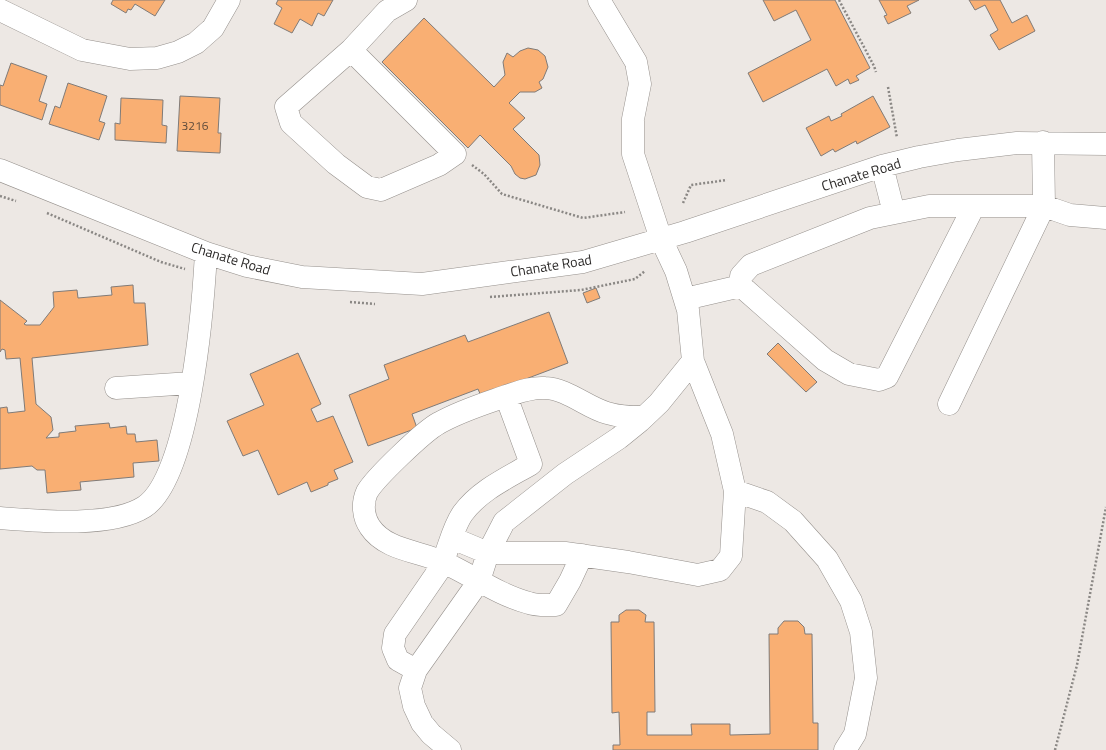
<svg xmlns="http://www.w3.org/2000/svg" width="1106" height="750" font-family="'Titillium Web',sans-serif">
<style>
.building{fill:#f9af73;stroke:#807b78}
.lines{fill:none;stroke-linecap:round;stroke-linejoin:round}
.minor-casing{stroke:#95908c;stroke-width:23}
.path{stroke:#8a8784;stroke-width:2.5;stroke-dasharray:2 2;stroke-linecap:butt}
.minor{stroke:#fff;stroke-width:22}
.labels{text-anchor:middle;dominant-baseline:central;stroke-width:4;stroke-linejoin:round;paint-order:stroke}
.number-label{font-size:12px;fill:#604c3c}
.street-label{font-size:14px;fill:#2d2b2a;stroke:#fff}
</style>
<rect width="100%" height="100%" fill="#ede8e4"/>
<path class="building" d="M 113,0 L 165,0 L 155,16 L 135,4 L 131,10 L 128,9 L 126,13 L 111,4 Z
M 278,0 L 333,0 L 324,16 L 318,13 L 312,26 L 300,19 L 292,33 L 274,24 L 282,8 L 276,4 Z
M 763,0 L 835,0 L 870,68 L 856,76 L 859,80 L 850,84 L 848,79 L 836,86 L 827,69 L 763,102 L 748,73 L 811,40 L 796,10 L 774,21 Z
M 879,0 L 919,0 L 907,6 L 911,13 L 888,24 L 884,16 L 887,15 Z
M 969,0 L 1000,0 L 1012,23 L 1027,15 L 1035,31 L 999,50 L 990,35 L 998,30 L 985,5 L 975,10 Z
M 424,18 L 494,87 L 505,75 L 503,62 L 507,53 L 513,57 L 520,51 L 528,48 L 538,50 L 545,56 L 548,67 L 543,79 L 539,82 L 542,88 L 535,92 L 520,92 L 509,103 L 525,118 L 513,129 L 539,155 L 540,165 L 536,175 L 525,179 L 520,178 L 515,174 L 511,166 L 480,135 L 468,148 L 382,62 Z
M 11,63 L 47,76 L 39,101 L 47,104 L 42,120 L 0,105 L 0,85 L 3,86 Z
M 68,83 L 107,96 L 99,121 L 105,123 L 99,140 L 49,124 L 55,106 L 60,108 Z
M 180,96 L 220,98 L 218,133 L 221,133 L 220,153 L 177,151 Z
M 873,96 L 890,127 L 857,144 L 856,141 L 835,152 L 833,149 L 821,156 L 806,128 L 829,116 L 831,121 L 842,116 L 841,114 Z
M 121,98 L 163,100 L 162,125 L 167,126 L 166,143 L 115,140 L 115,123 L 120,124 Z
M 133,285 L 134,303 L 145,303 L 148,345 L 32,358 L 36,404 L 51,417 L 53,430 L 46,438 L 59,437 L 59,433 L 76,431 L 75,426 L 109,423 L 110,428 L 126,426 L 127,434 L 135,434 L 136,442 L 157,440 L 159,461 L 133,463 L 134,477 L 80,482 L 81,490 L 47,493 L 45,470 L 37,470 L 32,466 L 0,469 L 0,408 L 7,407 L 8,413 L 25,411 L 20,358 L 6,359 L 5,350 L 2,349 L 0,352 L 0,300 L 27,321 L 24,324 L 26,325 L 40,325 L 54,307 L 53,292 L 77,290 L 78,298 L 112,295 L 111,287 Z
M 596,288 L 600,298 L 587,303 L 583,293 Z
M 549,312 L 568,363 L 481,396 L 478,389 L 412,414 L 417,428 L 368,446 L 349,395 L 389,379 L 384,365 L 465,335 L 468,342 Z
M 778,343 L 817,382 L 806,392 L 767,354 Z
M 298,353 L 321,404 L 311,409 L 317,422 L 333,416 L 353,462 L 334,470 L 338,479 L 328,483 L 328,485 L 311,492 L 307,482 L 278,495 L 258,450 L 243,456 L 227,421 L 264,405 L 250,374 Z
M 626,610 L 639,610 L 646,615 L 645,622 L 654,622 L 655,712 L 647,712 L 647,735 L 692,735 L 691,724 L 730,724 L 730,735 L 770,734 L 769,634 L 778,634 L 778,628 L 784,621 L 798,621 L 804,627 L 805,634 L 812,634 L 813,723 L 818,723 L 818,750 L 613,750 L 613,745 L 620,745 L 619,712 L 612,713 L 611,622 L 619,622 L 619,615 Z"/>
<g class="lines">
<g class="minor-casing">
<path id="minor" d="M 599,0 L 636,62 L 640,84 L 633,119 L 633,154 L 661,239 L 676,271 L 688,310 L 693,361
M 0,10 L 82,50 L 130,59 L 157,58 L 178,52 L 196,43 L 213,28 L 229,0
M 351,50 L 455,154 L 439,165 L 381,190 L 367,187 L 336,164 L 291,123 L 286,107 L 351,50 L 387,11 L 406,0
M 882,166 L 894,213
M 0,170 L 206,253 L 247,266 L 302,277 L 422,284 L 583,262 L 685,232 L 882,166 L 919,157 L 958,150 L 1017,143 L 1106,144
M 974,206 L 887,377 L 879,380 L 849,374 L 825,360 L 741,286 L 741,276 L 751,265 L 870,218 L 929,206 L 1044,206 L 1070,215 L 1106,218
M 685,299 L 741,286
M 116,388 L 191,383
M 506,396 C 519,392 531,387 545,388 C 568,389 586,407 607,413 C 620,417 631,417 644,417
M 949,404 L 1044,206 L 1043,142
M 735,491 L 767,502 L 793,521 L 827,559 L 851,601 L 861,632 L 866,678 L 855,734 L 845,750
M 0,518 C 38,521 111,528 144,507 C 190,478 203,307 206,253
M 416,670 L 398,660 L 393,648 L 395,634 L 439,570 C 448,553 452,528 463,513 C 480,490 507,478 531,464 L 506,396 C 483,404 460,411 439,423 C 424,431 375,478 367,492 C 362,503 363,517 370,527 C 386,551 421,551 445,563 C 473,576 499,595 529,603 C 537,606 547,605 556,605 L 570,581 L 582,555
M 450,750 L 431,734 L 422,723 L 414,706 L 410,688 L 416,670 L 479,581 L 488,553 L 504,522 L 565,474 L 619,438 L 640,421 L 659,403 L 693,361 L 722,434 L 735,491 L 731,556 L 720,570 L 698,575 L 628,562 L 565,553 L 488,553 L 452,538"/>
</g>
<path class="path" d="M 839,0 L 874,66 L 876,72
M 888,87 L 897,138
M 472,165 L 484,174 L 502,194 L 583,218 L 625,212
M 0,196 L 16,201
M 683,203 L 691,185 L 727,180
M 47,213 L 161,262 L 185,269
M 490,297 L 581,290 L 635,279 L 645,271
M 350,302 L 375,304
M 1055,750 L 1077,665 L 1106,507"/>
<use href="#minor" class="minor"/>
</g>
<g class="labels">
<g class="number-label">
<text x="195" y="125">3216</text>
</g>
<g class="street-label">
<text transform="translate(861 174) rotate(-17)">Chanate Road</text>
<text transform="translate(231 258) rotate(17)">Chanate Road</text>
<text transform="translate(551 265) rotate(-9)">Chanate Road</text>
</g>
</g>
</svg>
